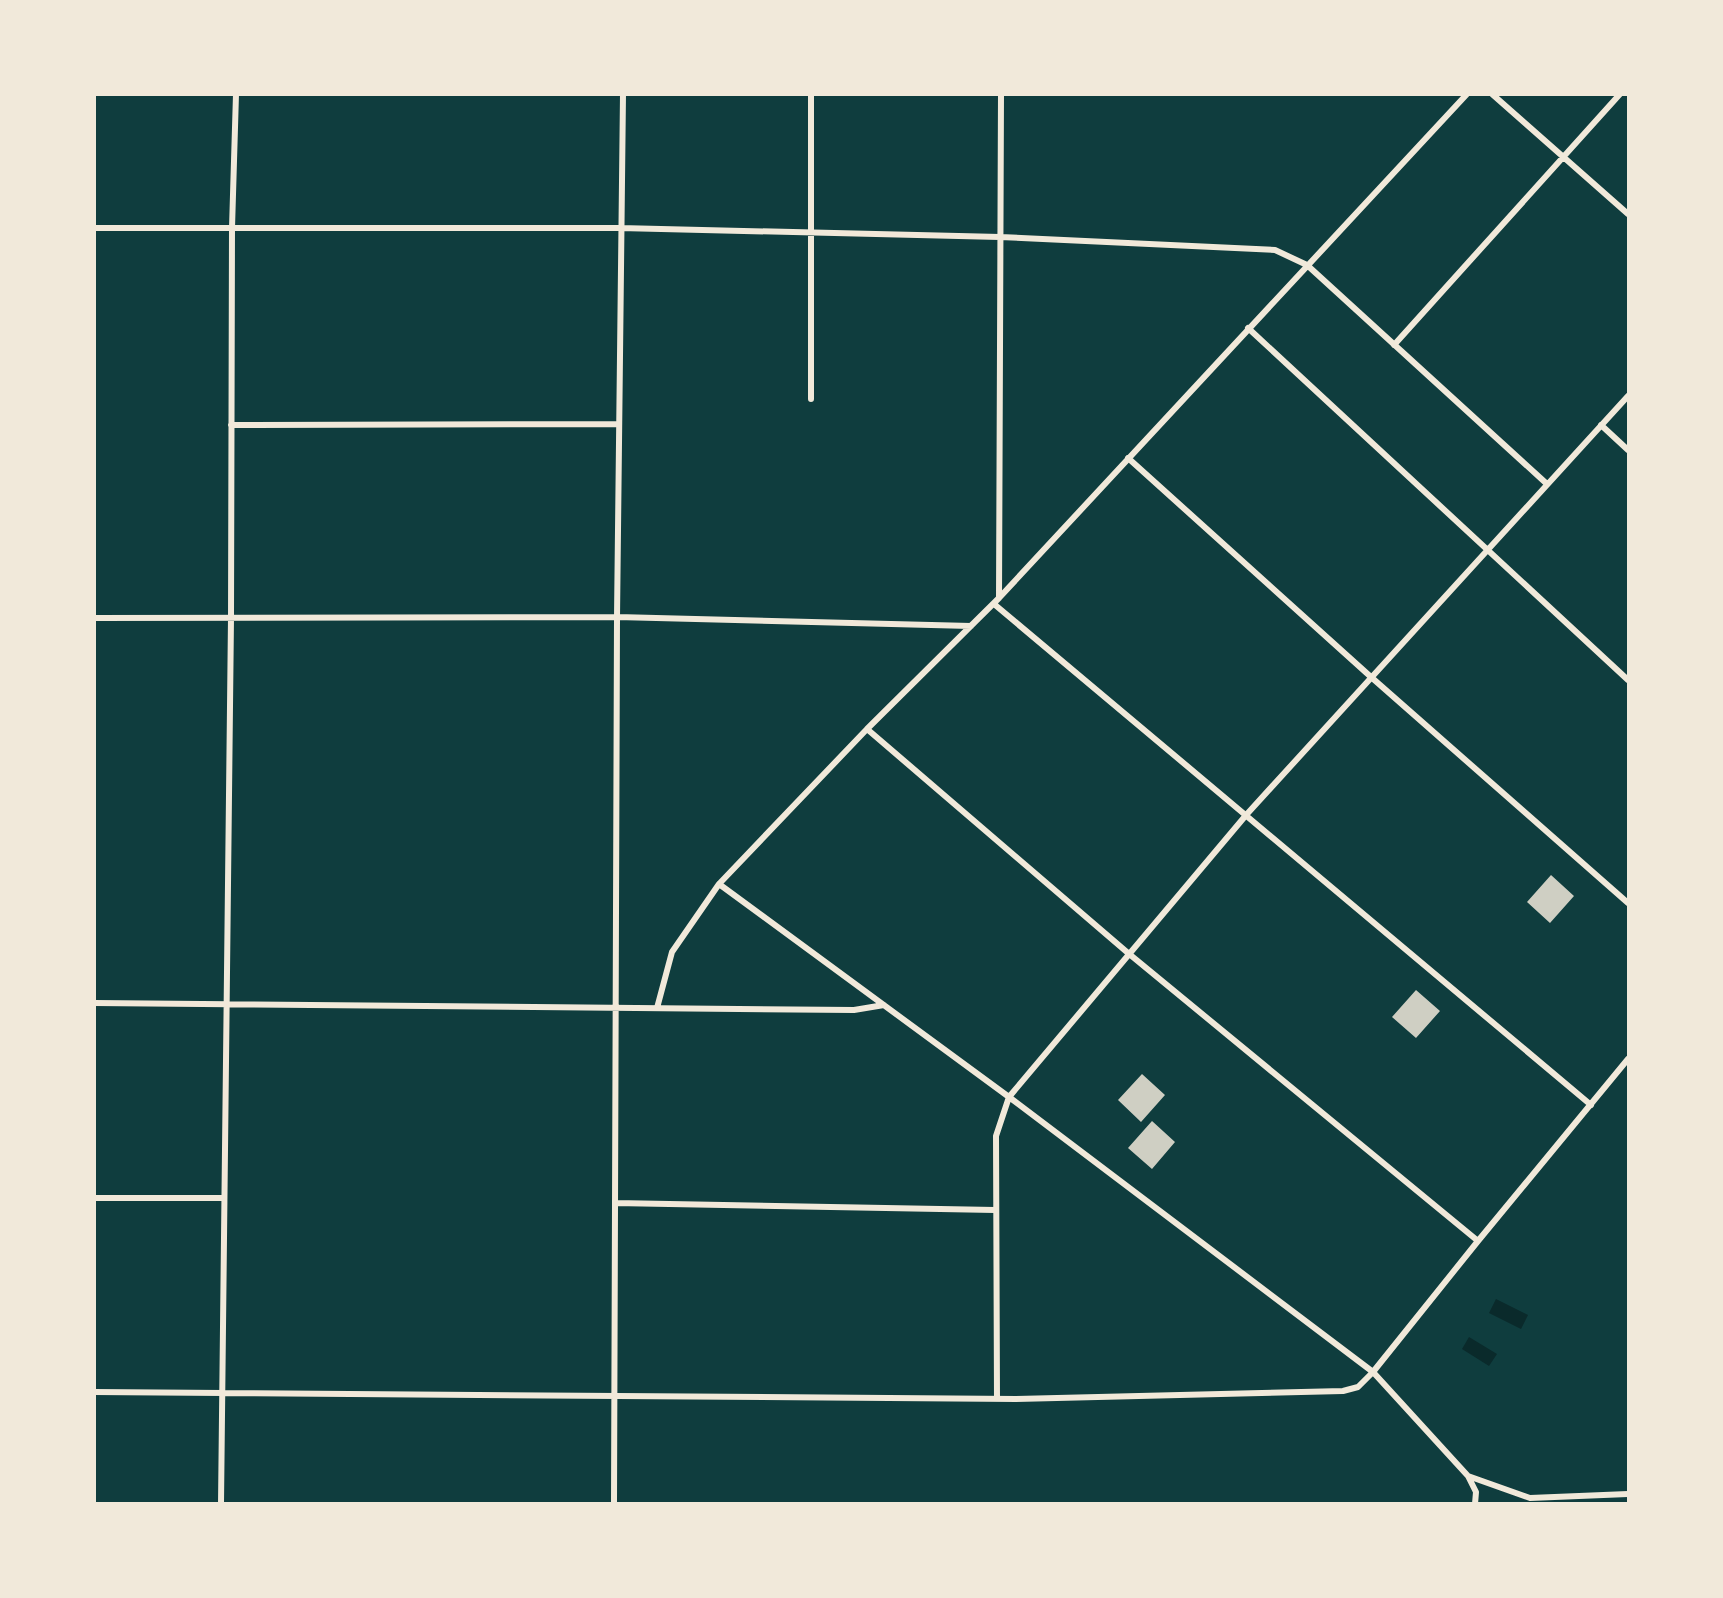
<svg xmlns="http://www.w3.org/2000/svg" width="1723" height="1598" font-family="'Roboto Condensed',sans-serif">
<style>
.water{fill:#0a2a2b}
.building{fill:#cfcfc3}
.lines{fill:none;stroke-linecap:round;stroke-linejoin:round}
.minor{stroke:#f1e9da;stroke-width:6}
</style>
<rect width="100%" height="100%" fill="#0f3d3e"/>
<path class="water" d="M 1496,1299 L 1528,1315 L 1521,1329 L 1489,1313 Z
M 1469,1337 L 1497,1354 L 1489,1366 L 1462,1349 Z"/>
<path class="building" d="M 1551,875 L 1574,896 L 1550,923 L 1527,902 Z
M 1416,990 L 1440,1011 L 1416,1038 L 1392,1017 Z
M 1142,1074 L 1165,1095 L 1141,1122 L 1118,1100 Z
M 1152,1121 L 1175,1142 L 1152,1169 L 1128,1148 Z"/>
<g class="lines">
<path class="minor" d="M 1492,94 L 1628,214
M 94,228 L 620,228 L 1000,237 L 1275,250 L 1307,265 L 1547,484
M 1248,328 L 1628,680
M 1394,345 L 1620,94
M 811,399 L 811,94
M 231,425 L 618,424
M 1601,425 L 1628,450
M 1128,458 L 1371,677 L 1628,903
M 999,598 L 1001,94
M 994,604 L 1591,1105
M 94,618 L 617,617 L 971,626
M 867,729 L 1128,953 L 1478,1241
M 719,884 L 1009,1097 L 1373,1372 L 1468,1476 L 1476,1492 L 1475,1504
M 94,1003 L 854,1010 L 884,1005
M 657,1008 L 672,952 L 719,884 L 867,729 L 999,598 L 1467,94
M 94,1198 L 224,1198
M 615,1203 L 995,1210
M 94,1392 L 1016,1399 L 1343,1391 L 1358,1387 L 1373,1372 L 1478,1241 L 1628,1059
M 997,1399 L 996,1136 L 1009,1097 L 1247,814 L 1628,396
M 1468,1476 L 1530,1498 L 1628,1494
M 221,1504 L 231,618 L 232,228 L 236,94
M 614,1504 L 617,617 L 623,94"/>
</g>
<rect width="1723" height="1598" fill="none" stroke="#f1e9da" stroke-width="192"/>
</svg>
